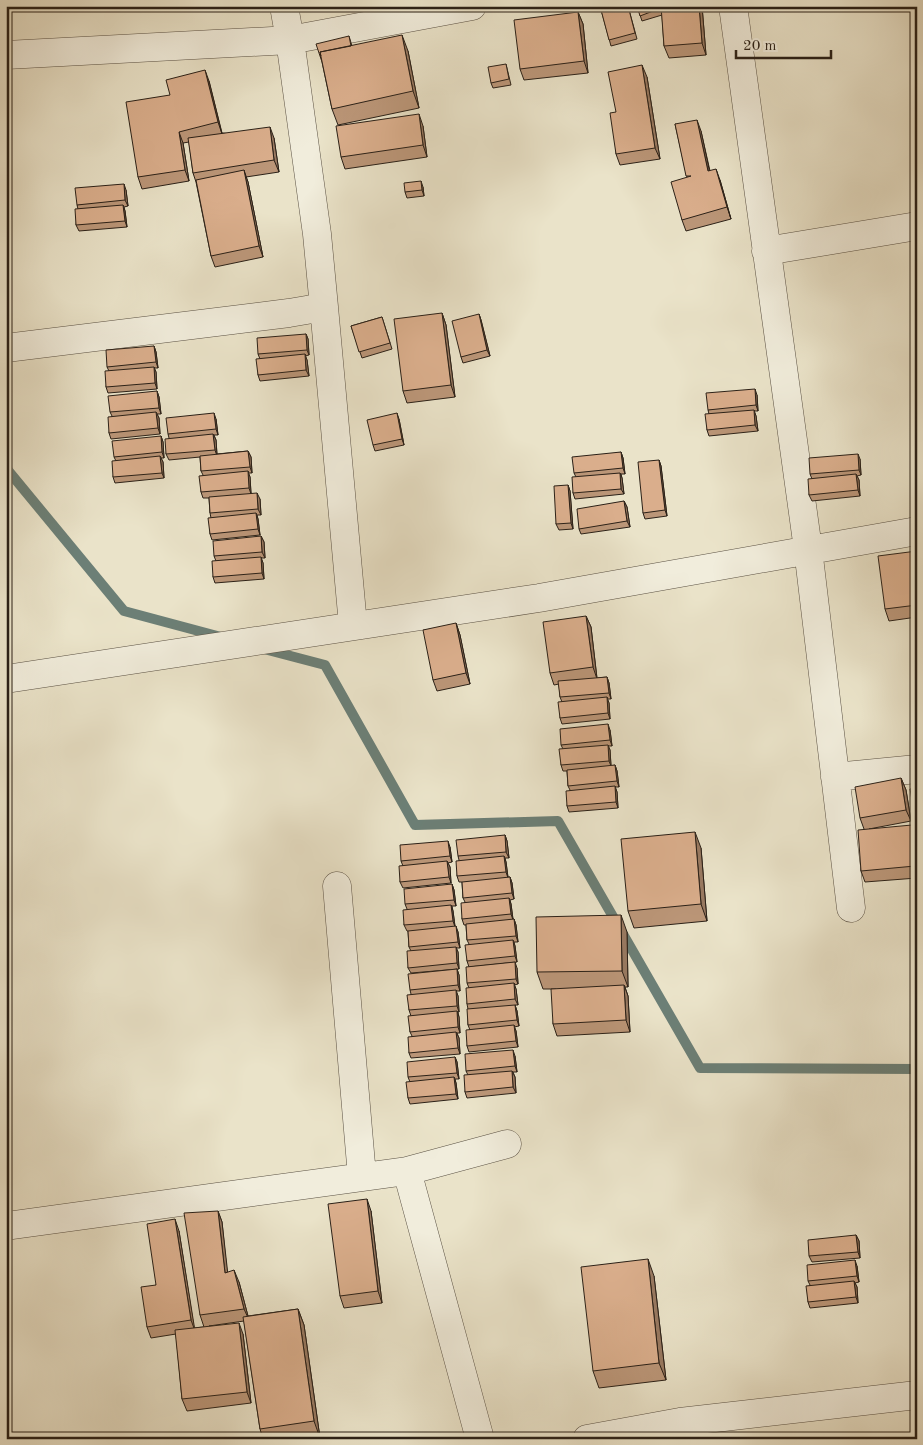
<svg xmlns="http://www.w3.org/2000/svg" width="923" height="1445" font-family="'Old Standard TT',serif">
<style>
.lines{fill:none;stroke-linecap:round;stroke-linejoin:round}
.stream{stroke:#6c7f76;stroke-width:10}
.minor-casing{stroke:#5a5144;stroke-width:29}
.minor{stroke:#f1eddc;stroke-width:28}
.wall{fill:#bb9678;stroke:#2a2017}
.shaded-wall{fill:#997a62;stroke:#2a2017}
.building{fill:#daae8c;stroke:#2a2017}
</style>
<rect width="100%" height="100%" fill="#eae3c9"/>
<filter id="stains"><feTurbulence type="fractalNoise" baseFrequency=".004" numOctaves="4"/><feColorMatrix values="0 0 0 0 .2 0 0 0 0 .09 0 0 0 0 .02 0 0 0 .5 -.17"/></filter>
<radialGradient id="worn" r=".72"><stop offset=".6" stop-color="#630" stop-opacity="0"/><stop offset="1" stop-color="#630" stop-opacity=".3"/></radialGradient>
<g class="lines">
<path class="stream" d="M 6,468 L 124,611 L 221,637
M 264,649 L 325,665 L 415,825 L 558,821 L 700,1068 L 917,1069"/>
<g class="minor-casing">
<path id="minor" d="M 733,6 L 808,549 L 851,908
M 6,55 L 290,40 L 472,6
M 766,251 L 917,226
M 324,307 L 353,625
M 6,348 L 289,313 L 324,307 L 317,234 L 290,40 L 284,6
M 6,679 L 539,598 L 917,531
M 835,777 L 917,769
M 337,886 L 362,1176
M 407,1171 L 480,1439
M 6,1226 L 407,1171 L 507,1144
M 587,1439 L 680,1422 L 917,1395"/>
</g>
<use href="#minor" class="minor"/>
</g>
<path class="wall" d="M 600,6 L 628,6 L 637,39 L 611,46 Z
M 637,6 L 702,6 L 706,55 L 669,58 L 664,46 L 662,15 L 642,21 Z
M 578,12 L 583,24 L 588,73 L 524,80 L 520,69 Z
M 349,36 L 352,46 L 408,51 L 419,108 L 338,125 L 332,109 L 322,62 L 320,56 Z
M 506,64 L 511,85 L 493,88 L 491,83 Z
M 647,77 L 660,159 L 620,165 L 616,154 L 616,112 Z
M 209,81 L 222,133 L 274,138 L 279,172 L 246,177 L 248,182 L 263,257 L 215,267 L 211,256 L 196,182 L 193,173 L 189,142 L 183,143 L 189,181 L 142,189 L 138,177 L 170,95 Z
M 675,124 L 701,131 L 710,171 L 720,180 L 731,219 L 686,231 L 682,220 L 687,177 Z
M 423,126 L 427,157 L 345,169 L 341,157 Z
M 423,187 L 424,196 L 407,198 L 405,192 Z
M 126,190 L 128,206 L 124,207 L 125,211 L 127,227 L 79,231 L 76,225 L 78,209 L 77,205 Z
M 442,313 L 446,325 L 455,397 L 407,403 L 403,391 Z
M 479,314 L 481,320 L 490,356 L 463,363 L 461,357 Z
M 382,317 L 392,349 L 362,358 L 351,326 Z
M 306,334 L 308,339 L 309,355 L 305,356 L 307,360 L 309,376 L 260,381 L 258,375 L 260,359 L 258,354 Z
M 154,346 L 156,352 L 158,368 L 154,368 L 156,372 L 157,389 L 108,393 L 106,387 L 109,371 L 107,367 Z
M 157,391 L 159,397 L 161,414 L 157,414 L 159,418 L 160,434 L 111,439 L 109,433 L 112,416 L 110,412 Z
M 757,395 L 758,411 L 754,411 L 756,416 L 758,431 L 709,436 L 707,430 L 709,414 L 708,410 Z
M 216,419 L 218,435 L 214,435 L 216,440 L 217,454 L 248,451 L 251,457 L 252,473 L 248,473 L 250,477 L 251,493 L 260,499 L 261,515 L 257,515 L 258,519 L 260,535 L 212,540 L 210,534 L 211,518 L 210,513 L 209,498 L 203,498 L 201,492 L 203,475 L 201,471 L 200,457 L 169,460 L 166,454 L 169,438 L 168,434 Z
M 399,419 L 404,445 L 375,451 L 373,445 Z
M 161,436 L 163,442 L 164,458 L 161,458 L 163,462 L 164,478 L 115,483 L 113,477 L 116,461 L 114,457 Z
M 621,452 L 623,458 L 625,474 L 621,474 L 622,478 L 624,494 L 575,499 L 573,493 L 576,477 L 574,473 Z
M 860,459 L 861,475 L 857,476 L 859,480 L 860,496 L 812,501 L 809,495 L 812,479 L 810,474 Z
M 659,460 L 661,466 L 667,516 L 645,519 L 643,513 Z
M 568,485 L 570,491 L 573,529 L 559,530 L 556,524 Z
M 624,501 L 627,507 L 630,527 L 581,534 L 579,529 Z
M 261,536 L 264,542 L 265,558 L 261,558 L 263,563 L 264,579 L 215,583 L 213,577 L 216,561 L 214,556 Z
M 917,551 L 917,617 L 889,621 L 885,609 Z
M 586,616 L 591,627 L 597,678 L 607,677 L 609,683 L 611,699 L 607,699 L 609,703 L 610,719 L 562,724 L 560,718 L 562,702 L 560,697 L 559,684 L 554,685 L 550,673 Z
M 456,623 L 460,635 L 470,684 L 437,691 L 433,680 Z
M 610,730 L 612,746 L 608,746 L 610,750 L 611,766 L 615,765 L 617,771 L 619,787 L 615,787 L 617,792 L 618,808 L 569,812 L 567,806 L 570,790 L 568,786 L 567,771 L 563,771 L 561,765 L 563,749 L 561,745 Z
M 901,778 L 906,790 L 911,821 L 869,829 L 916,837 L 917,878 L 865,882 L 861,871 L 864,829 L 860,818 Z
M 505,835 L 507,841 L 509,858 L 505,858 L 506,862 L 508,877 L 510,877 L 512,883 L 514,899 L 510,900 L 511,904 L 513,919 L 514,919 L 516,925 L 518,942 L 514,942 L 515,946 L 517,962 L 469,967 L 467,961 L 469,944 L 467,940 L 466,925 L 464,925 L 462,919 L 465,902 L 463,898 L 462,882 L 459,882 L 457,876 L 459,860 L 458,856 Z
M 450,847 L 452,862 L 448,863 L 450,867 L 451,883 L 403,888 L 400,882 L 403,866 L 401,861 Z
M 701,848 L 707,921 L 634,928 L 628,911 Z
M 452,884 L 454,890 L 456,906 L 452,906 L 453,911 L 455,926 L 458,932 L 460,948 L 456,948 L 458,952 L 459,969 L 411,973 L 408,968 L 411,951 L 409,947 L 408,931 L 407,931 L 404,925 L 407,909 L 405,904 Z
M 627,932 L 628,987 L 625,987 L 628,996 L 630,1032 L 557,1036 L 553,1024 L 556,989 L 543,989 L 537,972 Z
M 517,968 L 518,984 L 514,985 L 516,989 L 518,1005 L 515,1005 L 517,1011 L 519,1026 L 514,1027 L 516,1031 L 518,1047 L 469,1052 L 467,1046 L 470,1030 L 468,1025 L 468,1009 L 467,1004 L 469,988 L 467,983 Z
M 457,969 L 459,975 L 460,991 L 456,991 L 458,996 L 459,1012 L 458,1012 L 459,1017 L 460,1033 L 457,1033 L 459,1038 L 460,1054 L 411,1058 L 409,1053 L 412,1036 L 410,1032 L 411,1016 L 409,1010 L 411,994 L 410,990 Z
M 515,1056 L 517,1072 L 513,1072 L 515,1077 L 516,1093 L 467,1098 L 465,1092 L 468,1075 L 466,1071 Z
M 455,1057 L 457,1062 L 459,1079 L 455,1079 L 456,1083 L 458,1099 L 410,1104 L 408,1098 L 410,1082 L 408,1077 Z
M 218,1211 L 222,1222 L 227,1272 L 239,1282 L 248,1316 L 298,1309 L 304,1325 L 320,1438 L 314,1439 L 263,1439 L 260,1429 L 244,1321 L 209,1326 L 243,1334 L 251,1403 L 187,1411 L 182,1399 L 176,1334 L 151,1338 L 147,1327 L 156,1285 L 179,1231 L 194,1328 L 204,1327 L 200,1315 Z
M 371,1211 L 382,1303 L 344,1308 L 340,1296 Z
M 856,1235 L 859,1241 L 860,1258 L 812,1262 L 809,1256 Z
M 857,1266 L 859,1282 L 855,1283 L 857,1287 L 858,1303 L 810,1308 L 808,1302 L 810,1285 L 808,1281 Z
M 654,1276 L 666,1380 L 599,1388 L 593,1371 Z"/>
<path class="shaded-wall" d="M 699,6 L 702,6 L 706,55 L 702,43 Z
M 578,12 L 583,24 L 588,73 L 584,61 Z
M 402,35 L 408,51 L 419,108 L 413,91 Z
M 642,65 L 647,77 L 660,159 L 655,148 Z
M 205,70 L 209,81 L 222,134 L 218,122 Z
M 419,114 L 423,126 L 427,157 L 423,145 Z
M 697,120 L 701,131 L 712,183 L 708,171 Z
M 270,127 L 274,138 L 279,172 L 274,160 Z
M 179,132 L 183,143 L 189,181 L 185,170 Z
M 716,169 L 720,180 L 731,219 L 727,207 Z
M 244,170 L 248,182 L 263,257 L 259,246 Z
M 421,181 L 423,187 L 424,196 L 422,190 Z
M 124,184 L 126,190 L 128,206 L 125,200 Z
M 123,205 L 125,211 L 127,227 L 125,221 Z
M 442,313 L 446,325 L 455,397 L 451,385 Z
M 479,314 L 481,320 L 490,356 L 487,350 Z
M 306,334 L 308,339 L 309,355 L 307,350 Z
M 154,346 L 156,352 L 158,368 L 156,362 Z
M 305,354 L 307,360 L 309,376 L 306,370 Z
M 154,367 L 156,372 L 157,389 L 155,383 Z
M 755,389 L 757,395 L 758,411 L 756,405 Z
M 157,391 L 159,397 L 161,414 L 159,408 Z
M 754,410 L 756,416 L 758,431 L 755,425 Z
M 156,412 L 159,418 L 160,434 L 158,428 Z
M 214,413 L 216,419 L 218,435 L 216,429 Z
M 397,413 L 399,419 L 404,445 L 402,439 Z
M 213,434 L 216,440 L 217,456 L 215,450 Z
M 161,436 L 163,442 L 164,458 L 162,452 Z
M 248,451 L 251,457 L 252,473 L 250,467 Z
M 621,452 L 623,458 L 625,474 L 623,468 Z
M 858,454 L 860,459 L 861,475 L 859,470 Z
M 160,456 L 163,462 L 164,478 L 162,473 Z
M 659,460 L 661,466 L 667,516 L 665,510 Z
M 248,471 L 250,477 L 251,494 L 249,488 Z
M 620,473 L 622,478 L 624,494 L 621,489 Z
M 856,474 L 859,480 L 860,496 L 858,490 Z
M 568,485 L 570,491 L 573,529 L 571,523 Z
M 257,493 L 260,499 L 261,515 L 258,509 Z
M 624,501 L 627,507 L 630,527 L 627,521 Z
M 256,513 L 258,519 L 260,535 L 258,529 Z
M 261,536 L 264,542 L 265,558 L 262,552 Z
M 261,557 L 263,563 L 264,579 L 262,573 Z
M 586,616 L 591,627 L 597,679 L 593,667 Z
M 456,623 L 460,635 L 470,684 L 466,673 Z
M 607,677 L 609,683 L 611,699 L 609,693 Z
M 607,697 L 609,703 L 610,719 L 608,713 Z
M 608,724 L 610,730 L 612,746 L 610,740 Z
M 608,745 L 610,750 L 611,766 L 609,761 Z
M 615,765 L 617,771 L 619,787 L 617,781 Z
M 901,778 L 906,790 L 911,821 L 906,810 Z
M 615,786 L 617,792 L 618,808 L 616,802 Z
M 912,825 L 916,837 L 917,872 L 915,866 Z
M 695,832 L 701,848 L 707,921 L 701,904 Z
M 505,835 L 507,841 L 509,858 L 506,852 Z
M 448,841 L 450,847 L 452,862 L 450,856 Z
M 504,856 L 506,862 L 508,878 L 506,872 Z
M 447,861 L 450,867 L 451,883 L 449,877 Z
M 510,877 L 512,883 L 514,899 L 512,893 Z
M 452,884 L 454,890 L 456,906 L 454,900 Z
M 509,898 L 511,904 L 513,920 L 511,914 Z
M 451,905 L 453,911 L 455,927 L 453,921 Z
M 621,915 L 627,932 L 628,987 L 622,971 Z
M 514,919 L 516,925 L 518,942 L 516,936 Z
M 456,926 L 458,932 L 460,948 L 458,942 Z
M 513,940 L 515,946 L 517,962 L 515,956 Z
M 456,947 L 458,952 L 459,969 L 457,963 Z
M 515,962 L 517,968 L 518,984 L 516,979 Z
M 457,969 L 459,975 L 460,991 L 458,985 Z
M 514,983 L 516,989 L 518,1005 L 515,999 Z
M 624,985 L 628,996 L 630,1032 L 626,1020 Z
M 456,990 L 458,996 L 459,1012 L 457,1006 Z
M 515,1005 L 517,1011 L 519,1026 L 517,1020 Z
M 457,1011 L 459,1017 L 460,1033 L 458,1027 Z
M 514,1025 L 516,1031 L 518,1047 L 516,1041 Z
M 456,1032 L 459,1038 L 460,1054 L 458,1048 Z
M 513,1050 L 515,1056 L 517,1072 L 515,1066 Z
M 455,1057 L 457,1062 L 459,1079 L 457,1073 Z
M 512,1071 L 515,1077 L 516,1093 L 513,1087 Z
M 454,1077 L 456,1083 L 458,1099 L 456,1094 Z
M 367,1199 L 371,1211 L 382,1303 L 378,1291 Z
M 218,1211 L 222,1222 L 229,1284 L 225,1273 Z
M 175,1219 L 179,1231 L 195,1331 L 191,1320 Z
M 856,1235 L 859,1241 L 860,1258 L 858,1252 Z
M 648,1259 L 654,1276 L 666,1380 L 659,1363 Z
M 855,1260 L 857,1266 L 859,1282 L 857,1276 Z
M 234,1270 L 239,1282 L 249,1320 L 244,1309 Z
M 854,1281 L 857,1287 L 858,1303 L 856,1297 Z
M 298,1309 L 304,1325 L 320,1438 L 314,1421 Z
M 239,1323 L 243,1334 L 251,1403 L 247,1392 Z"/>
<path class="building" d="M 600,6 L 628,6 L 635,33 L 609,40 Z
M 637,6 L 661,6 L 661,8 L 640,16 Z
M 661,6 L 699,6 L 702,43 L 664,46 Z
M 578,12 L 584,61 L 520,69 L 514,20 Z
M 402,35 L 413,91 L 332,109 L 320,52 Z
M 349,36 L 351,46 L 320,52 L 321,56 L 320,56 L 316,44 Z
M 506,64 L 509,79 L 491,83 L 488,67 Z
M 642,65 L 655,148 L 616,154 L 610,113 L 616,112 L 608,72 Z
M 205,70 L 218,122 L 179,132 L 185,170 L 138,177 L 126,102 L 170,95 L 166,80 Z
M 419,114 L 423,145 L 341,157 L 336,126 Z
M 697,120 L 708,171 L 716,169 L 727,207 L 682,220 L 671,182 L 691,176 L 686,176 L 675,124 Z
M 270,127 L 274,160 L 193,173 L 188,138 Z
M 244,170 L 259,246 L 211,256 L 196,180 Z
M 421,181 L 422,190 L 405,192 L 404,183 Z
M 124,184 L 125,200 L 77,205 L 75,188 Z
M 123,205 L 125,221 L 76,225 L 75,209 Z
M 442,313 L 451,385 L 403,391 L 394,319 Z
M 479,314 L 487,350 L 461,357 L 452,321 Z
M 382,317 L 390,343 L 359,352 L 351,326 Z
M 306,334 L 307,350 L 258,354 L 257,338 Z
M 154,346 L 156,362 L 107,367 L 106,350 Z
M 305,354 L 306,370 L 258,375 L 256,359 Z
M 154,367 L 155,383 L 106,387 L 105,371 Z
M 755,389 L 756,405 L 708,410 L 706,393 Z
M 157,391 L 159,408 L 110,412 L 108,396 Z
M 754,410 L 755,425 L 707,430 L 705,414 Z
M 156,412 L 158,428 L 109,433 L 108,417 Z
M 214,413 L 216,429 L 168,434 L 166,418 Z
M 397,413 L 402,439 L 373,445 L 367,420 Z
M 213,434 L 215,450 L 166,454 L 165,439 Z
M 161,436 L 162,452 L 114,457 L 112,441 Z
M 248,451 L 250,467 L 201,471 L 200,456 Z
M 621,452 L 623,468 L 574,473 L 572,457 Z
M 858,454 L 859,470 L 810,474 L 809,458 Z
M 160,456 L 162,473 L 113,477 L 112,461 Z
M 659,460 L 665,510 L 643,513 L 638,462 Z
M 248,471 L 249,488 L 201,492 L 199,476 Z
M 620,473 L 621,489 L 573,493 L 572,477 Z
M 856,474 L 858,490 L 809,495 L 808,479 Z
M 568,485 L 571,523 L 556,524 L 554,486 Z
M 257,493 L 258,509 L 210,513 L 209,497 Z
M 624,501 L 627,521 L 579,529 L 577,509 Z
M 256,513 L 258,529 L 210,534 L 208,518 Z
M 261,536 L 262,552 L 214,556 L 213,541 Z
M 917,551 L 917,605 L 885,609 L 878,556 Z
M 261,557 L 262,573 L 213,577 L 212,561 Z
M 586,616 L 593,667 L 550,673 L 543,622 Z
M 456,623 L 466,673 L 433,680 L 423,630 Z
M 607,677 L 609,693 L 560,697 L 558,681 Z
M 607,697 L 608,713 L 560,718 L 558,702 Z
M 608,724 L 610,740 L 561,745 L 560,729 Z
M 608,745 L 609,761 L 561,765 L 559,749 Z
M 615,765 L 617,781 L 568,786 L 567,770 Z
M 901,778 L 906,810 L 860,818 L 855,787 Z
M 615,786 L 616,802 L 567,806 L 566,791 Z
M 917,788 L 917,829 L 910,789 Z
M 912,825 L 915,866 L 861,871 L 858,830 Z
M 695,832 L 701,904 L 628,911 L 621,839 Z
M 505,835 L 506,852 L 458,856 L 456,840 Z
M 448,841 L 450,856 L 401,861 L 400,845 Z
M 504,856 L 506,872 L 457,876 L 456,861 Z
M 447,861 L 449,877 L 400,882 L 399,866 Z
M 510,877 L 512,893 L 463,898 L 462,882 Z
M 452,884 L 454,900 L 405,904 L 404,889 Z
M 509,898 L 511,914 L 462,919 L 461,903 Z
M 451,905 L 453,921 L 404,925 L 403,910 Z
M 621,915 L 622,971 L 537,972 L 536,917 Z
M 514,919 L 516,936 L 467,940 L 466,924 Z
M 456,926 L 458,942 L 409,947 L 408,931 Z
M 513,940 L 515,956 L 467,961 L 465,945 Z
M 456,947 L 457,963 L 408,968 L 407,951 Z
M 515,962 L 516,979 L 467,983 L 466,967 Z
M 457,969 L 458,985 L 410,990 L 408,974 Z
M 514,983 L 515,999 L 467,1004 L 466,988 Z
M 624,985 L 626,1020 L 553,1024 L 551,989 Z
M 456,990 L 457,1006 L 409,1010 L 407,995 Z
M 515,1005 L 517,1020 L 468,1025 L 467,1009 Z
M 457,1011 L 458,1027 L 410,1032 L 408,1016 Z
M 514,1025 L 516,1041 L 467,1046 L 466,1030 Z
M 456,1032 L 458,1048 L 409,1053 L 408,1037 Z
M 513,1050 L 515,1066 L 466,1071 L 465,1054 Z
M 455,1057 L 457,1073 L 408,1077 L 407,1062 Z
M 512,1071 L 513,1087 L 465,1092 L 464,1075 Z
M 454,1077 L 456,1094 L 408,1098 L 406,1082 Z
M 367,1199 L 378,1291 L 340,1296 L 328,1204 Z
M 218,1211 L 225,1273 L 234,1270 L 244,1309 L 200,1315 L 184,1213 Z
M 175,1219 L 191,1320 L 147,1327 L 141,1287 L 156,1285 L 147,1224 Z
M 856,1235 L 858,1252 L 809,1256 L 808,1240 Z
M 648,1259 L 659,1363 L 593,1371 L 581,1267 Z
M 855,1260 L 857,1276 L 808,1281 L 807,1265 Z
M 854,1281 L 856,1297 L 808,1302 L 806,1286 Z
M 298,1309 L 314,1421 L 260,1429 L 243,1317 Z
M 239,1323 L 247,1392 L 182,1399 L 175,1330 Z"/>
<rect width="923" height="1445" fill="none" stroke="#eae3c9" stroke-width="25"/>
<rect x="8" y="8" width="908" height="1430" fill="none" stroke="#2a2017" stroke-width="2.5"/>
<rect x="12" y="12" width="898" height="1420" fill="none" stroke="#2a2017"/>
<path d="M736 50v8h95v-8" fill="none" stroke="#2a2017" stroke-width="2.5"/>
<text x="743" y="50" font-size="15" fill="#2a2017" stroke="#f1eddc" stroke-width="4" paint-order="stroke">20 m</text>
<rect width="100%" height="100%" filter="url(#stains)"/>
<rect width="100%" height="100%" fill="url(#worn)"/>
</svg>
